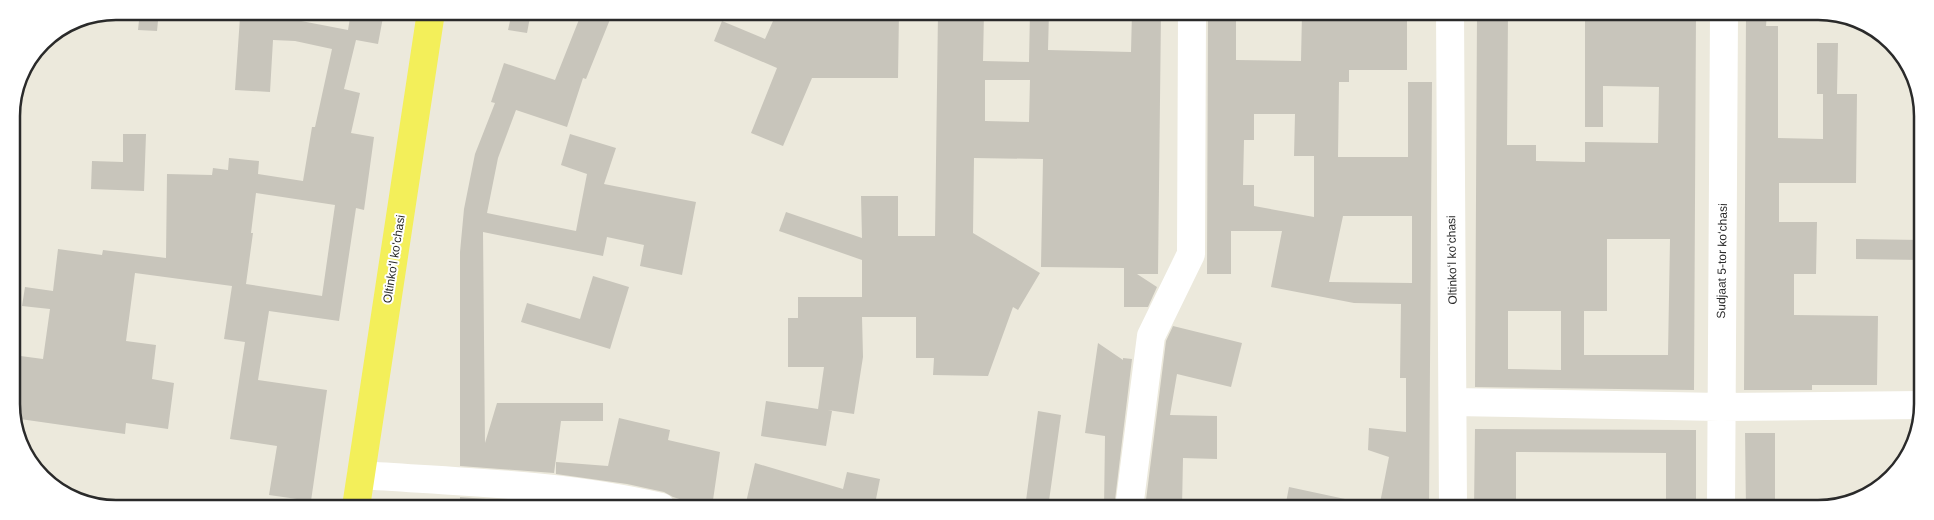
<svg xmlns="http://www.w3.org/2000/svg" width="1934" height="520" font-family="Arial,sans-serif">
<style>
.building{fill:#c8c5bb;fill-rule:evenodd}
.lines{fill:none;stroke-linecap:round;stroke-linejoin:round}
.minor{stroke:#fff;stroke-width:28}
.major{stroke:#f3ef5a;stroke-width:28}
.labels{text-anchor:middle;dominant-baseline:central;stroke-width:4;stroke-linejoin:round;paint-order:stroke}
.street-label{font-size:12px;fill:#2a2a2a;stroke:#fff}
.rim{fill:none;stroke:#2a2a2a;stroke-width:2.5}
</style>
<rect width="100%" height="100%" fill="#ece9dc"/>
<path class="building" d="M 140,11 L 159,11 L 157,31 L 138,30 Z
M 351,12 L 384,12 L 378,44 L 356,40 L 344,89 L 360,93 L 351,133 L 374,137 L 364,210 L 356,208 L 339,321 L 269,311 L 258,380 L 327,390 L 311,501 L 269,495 L 277,446 L 230,439 L 245,342 L 224,339 L 232,286 L 135,273 L 126,341 L 156,345 L 152,379 L 174,383 L 168,429 L 126,423 L 125,434 L 13,418 L 13,355 L 43,359 L 50,309 L 22,306 L 25,287 L 53,291 L 58,249 L 102,255 L 103,250 L 166,258 L 167,174 L 212,175 L 213,168 L 228,170 L 229,158 L 259,161 L 258,174 L 303,181 L 312,127 L 315,127 L 332,49 L 295,41 L 273,40 L 270,92 L 235,90 L 240,17 L 296,20 L 348,30 ZM 256,193 L 335,205 L 322,296 L 246,284 L 253,233 L 251,233 Z
M 512,12 L 531,12 L 527,33 L 508,30 Z
M 582,12 L 613,12 L 586,79 L 583,78 L 567,127 L 516,110 L 498,158 L 487,213 L 576,231 L 587,174 L 561,165 L 570,134 L 616,148 L 604,184 L 696,202 L 682,275 L 640,266 L 644,245 L 607,237 L 603,256 L 483,232 L 485,443 L 497,403 L 603,403 L 603,421 L 561,421 L 554,473 L 460,466 L 460,252 L 464,209 L 475,154 L 495,103 L 491,102 L 504,63 L 555,80 Z
M 777,12 L 899,12 L 898,78 L 812,78 L 783,146 L 751,133 L 777,68 L 714,41 L 722,21 L 765,39 Z
M 938,12 L 984,12 L 983,61 L 1029,62 L 1030,12 L 1049,12 L 1048,50 L 1131,52 L 1132,12 L 1161,13 L 1158,274 L 1137,274 L 1157,287 L 1148,307 L 1124,307 L 1124,268 L 1041,267 L 1043,159 L 974,158 L 973,233 L 1040,273 L 1018,310 L 1013,307 L 988,376 L 933,375 L 934,358 L 916,358 L 916,317 L 862,317 L 863,357 L 854,414 L 828,410 L 832,411 L 826,446 L 761,436 L 766,401 L 818,409 L 824,367 L 788,367 L 788,318 L 798,318 L 798,297 L 862,297 L 862,260 L 779,231 L 786,212 L 862,238 L 861,196 L 898,196 L 898,236 L 935,236 ZM 985,80 L 1030,80 L 1029,122 L 985,121 Z
M 1208,13 L 1236,13 L 1236,60 L 1301,61 L 1302,13 L 1407,13 L 1407,70 L 1349,70 L 1349,82 L 1339,82 L 1338,157 L 1408,157 L 1408,82 L 1432,82 L 1429,508 L 1379,508 L 1389,457 L 1368,450 L 1369,428 L 1406,432 L 1406,378 L 1400,378 L 1401,304 L 1354,303 L 1271,287 L 1282,231 L 1231,231 L 1231,274 L 1207,274 ZM 1254,114 L 1295,114 L 1294,156 L 1314,156 L 1314,217 L 1254,206 L 1254,185 L 1243,185 L 1244,140 L 1254,140 ZM 1343,216 L 1412,216 L 1412,283 L 1329,282 Z
M 1477,13 L 1508,13 L 1507,145 L 1536,145 L 1536,161 L 1585,162 L 1585,142 L 1658,143 L 1659,87 L 1603,86 L 1603,127 L 1585,127 L 1585,13 L 1696,13 L 1694,390 L 1475,387 ZM 1607,239 L 1670,239 L 1668,355 L 1584,355 L 1584,311 L 1607,311 ZM 1508,311 L 1561,311 L 1561,370 L 1508,369 Z
M 1746,13 L 1767,13 L 1766,26 L 1778,26 L 1778,138 L 1823,139 L 1823,94 L 1817,94 L 1817,43 L 1838,43 L 1837,94 L 1857,94 L 1856,183 L 1779,183 L 1779,222 L 1817,222 L 1816,274 L 1794,274 L 1794,315 L 1878,316 L 1877,385 L 1812,385 L 1812,390 L 1744,390 Z
M 123,134 L 146,134 L 144,191 L 91,189 L 92,161 L 123,162 Z
M 1856,239 L 1921,240 L 1921,260 L 1856,259 Z
M 593,276 L 629,287 L 610,349 L 521,322 L 527,303 L 580,319 Z
M 1173,326 L 1242,343 L 1231,387 L 1177,374 L 1170,415 L 1217,416 L 1217,459 L 1183,458 L 1182,508 L 1145,508 L 1166,341 Z
M 1098,343 L 1123,360 L 1123,358 L 1132,359 L 1114,508 L 1104,508 L 1105,436 L 1085,433 Z
M 1038,411 L 1061,415 L 1048,508 L 1025,508 Z
M 619,418 L 670,430 L 668,440 L 720,452 L 712,507 L 685,504 L 686,501 L 673,497 L 664,492 L 627,484 L 556,474 L 556,462 L 608,466 Z
M 1475,429 L 1696,430 L 1696,508 L 1666,508 L 1666,453 L 1516,452 L 1516,508 L 1474,508 Z
M 1745,433 L 1775,433 L 1775,508 L 1746,508 Z
M 755,463 L 843,489 L 847,472 L 880,479 L 876,499 L 887,502 L 886,508 L 745,507 Z
M 1289,487 L 1345,499 L 1344,508 L 1285,508 Z
M 460,497 L 499,500 L 497,507 L 460,507 Z"/>
<g class="lines">
<path class="minor" d="M 1450,13 L 1453,508
M 1454,402 L 1720,407 L 1921,405
M 361,475 C 461,482 563,484 661,507
M 1129,508 L 1151,336 L 1191,254 L 1192,13
M 1721,508 L 1724,13"/>
<path class="major" d="M 356,507 L 431,12"/>
</g>
<g class="labels">
<g class="street-label">
<text transform="translate(394 259) rotate(-81)">Oltinkoʻl koʻchasi</text>
<text transform="translate(1452 260) rotate(-91)">Oltinkoʻl koʻchasi</text>
<text transform="translate(1722 261) rotate(-89)">Sudjaat 5-tor koʻchasi</text>
</g>
</g>
<path d="M0 0H1934V520H0ZM116 20H1818A96 96 0 0 1 1914 116V404A96 96 0 0 1 1818 500H116A96 96 0 0 1 20 404V116A96 96 0 0 1 116 20Z" fill="#fff" fill-rule="evenodd"/>
<path class="rim" d="M116 20H1818A96 96 0 0 1 1914 116V404A96 96 0 0 1 1818 500H116A96 96 0 0 1 20 404V116A96 96 0 0 1 116 20Z"/>
</svg>
